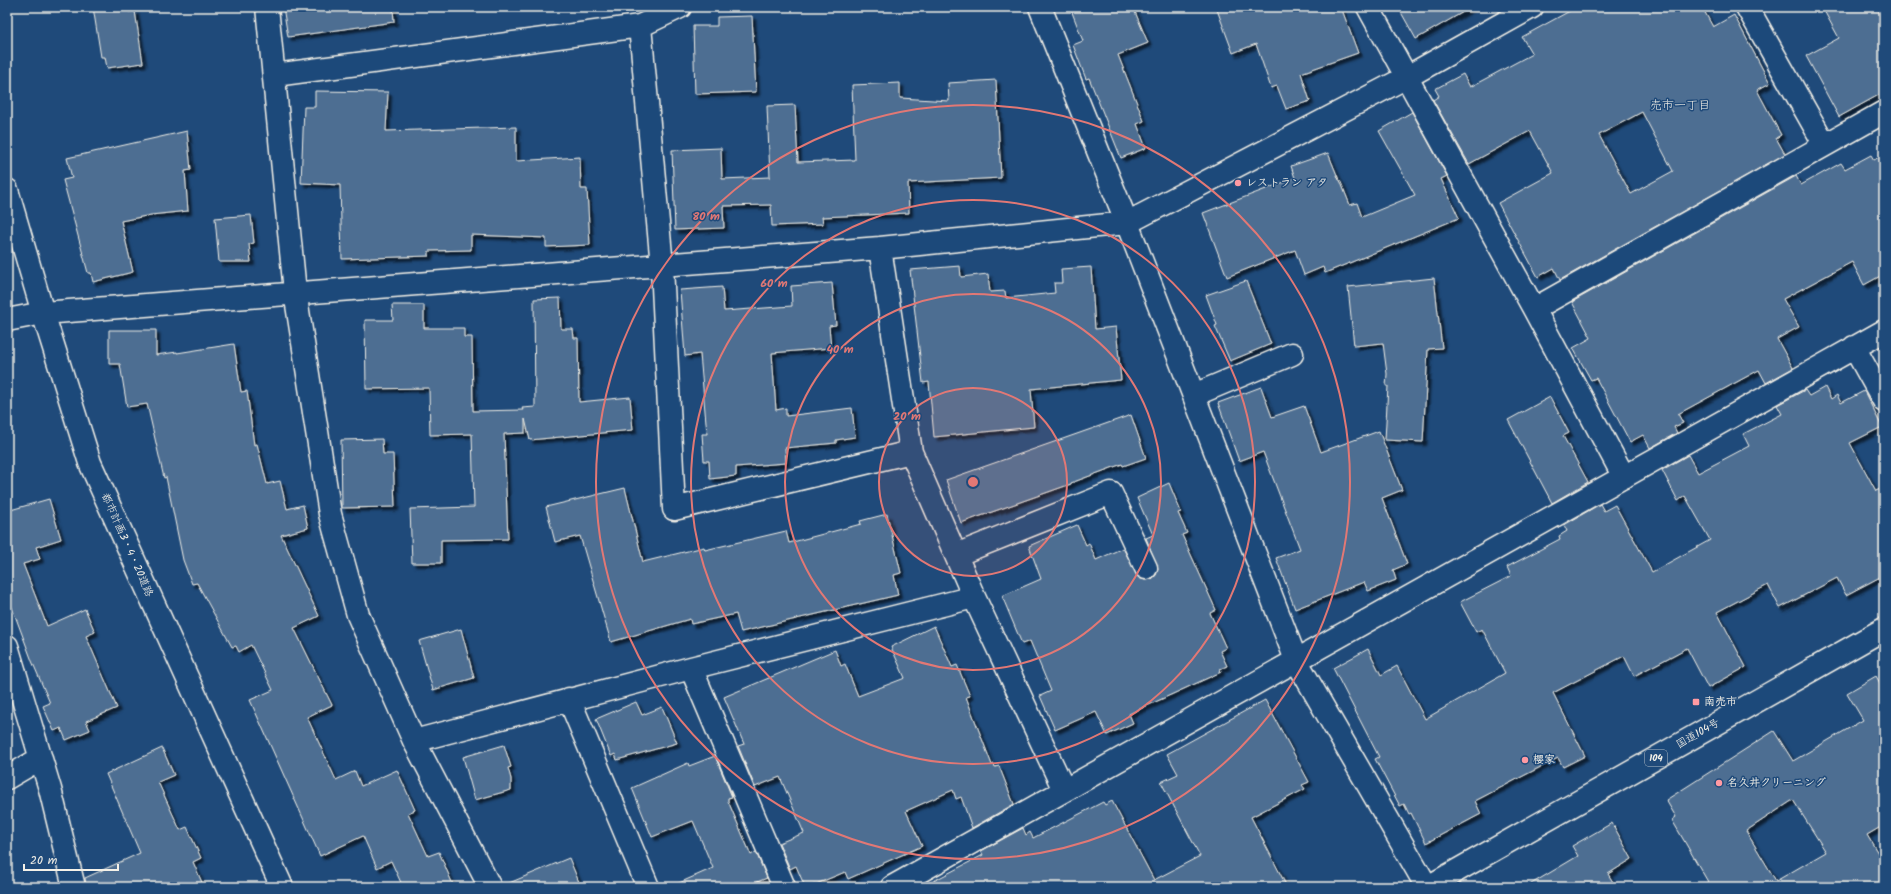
<svg xmlns="http://www.w3.org/2000/svg" width="1891" height="894" font-family="Kalam,'Klee One',sans-serif">
<style>
.building{fill:#4d6e92;stroke:#f4f1e8;fill-rule:evenodd;filter:url(#shadow)}
.lines{fill:none;stroke-linecap:round;stroke-linejoin:round}
.minor-casing{stroke:#f4f1e8;stroke-width:25}
.highway-casing{stroke:#f4f1e8;stroke-width:25}
.minor{stroke:#1f4a7a;stroke-width:22}
.highway{stroke:#1f4a7a;stroke-width:22}
.ring{fill:none;stroke:#e27875;stroke-width:2}
.poi-dot{fill:#ff9aa2;stroke:#1f4a7a;stroke-width:1.5}
.labels{text-anchor:middle;dominant-baseline:central;stroke-width:3;stroke-linejoin:round;paint-order:stroke}
.shield{fill:#1f4a7a;stroke:#b4bfc7;stroke-width:1}
.shield-label{font-size:10px;font-weight:bold;fill:#f4f1e8}
.poi-label{font-size:11px;font-weight:bold;fill:#f4f1e8;stroke:#1f4a7a;text-anchor:start}
.street-label{font-size:11px;fill:#f4f1e8;stroke:#1f4a7a}
.neighbourhood-label{font-size:12px;fill:#f4f1e8;stroke:#1f4a7a}
.centre{fill:#e27875;stroke:#1f4a7a;stroke-width:2}
.ring-label{font-size:12px;text-anchor:middle;font-weight:bold;fill:#e27875;stroke:#1f4a7a;stroke-width:3;stroke-linejoin:round;paint-order:stroke}
</style>
<defs>
<filter id="shadow"><feDropShadow dx="3.5" dy="3.5" stdDeviation="1" flood-color="#0009"/></filter>
</defs>
<rect width="100%" height="100%" fill="#1f4a7a"/>
<filter id="ink" filterUnits="userSpaceOnUse"><feTurbulence type="fractalNoise" baseFrequency=".025" numOctaves="2"/><feDisplacementMap in="SourceGraphic" scale="8" xChannelSelector="R" yChannelSelector="G"/><feConvolveMatrix kernelMatrix="1 2 1 2 8 2 1 2 1" color-interpolation-filters="sRGB"/></filter>
<g filter="url(#ink)">
<path class="building" d="M 93,7 L 128,7 L 129,12 L 135,11 L 143,63 L 107,68 L 105,57 L 101,57 Z
M 283,7 L 393,7 L 394,22 L 288,37 Z
M 1070,7 L 1133,7 L 1148,43 L 1118,55 L 1144,121 L 1137,124 L 1146,148 L 1121,158 L 1089,78 L 1086,79 L 1073,45 L 1083,41 Z
M 1216,7 L 1341,7 L 1358,53 L 1301,73 L 1310,101 L 1286,109 L 1277,86 L 1271,88 L 1256,44 L 1233,53 Z
M 1398,7 L 1472,7 L 1416,39 Z
M 1577,7 L 1702,7 L 1713,27 L 1734,15 L 1770,83 L 1757,90 L 1781,135 L 1776,138 L 1785,154 L 1560,280 L 1554,268 L 1538,277 L 1498,203 L 1553,173 L 1530,131 L 1469,164 L 1433,100 L 1439,96 L 1435,89 L 1463,74 L 1470,87 L 1532,54 L 1522,37 ZM 1642,112 L 1673,171 L 1631,194 L 1599,135 Z
M 1822,7 L 1877,7 L 1884,20 L 1884,92 L 1839,117 L 1806,56 L 1839,38 Z
M 752,16 L 756,92 L 695,94 L 693,26 L 717,26 L 717,17 Z
M 996,80 L 1001,178 L 908,183 L 909,213 L 822,217 L 823,224 L 772,226 L 771,205 L 723,206 L 724,228 L 675,230 L 672,150 L 721,148 L 722,179 L 770,177 L 767,106 L 795,105 L 798,162 L 855,160 L 852,85 L 900,83 L 900,98 L 949,101 L 948,83 Z
M 315,91 L 388,92 L 386,131 L 516,127 L 516,161 L 580,157 L 581,189 L 587,189 L 590,245 L 546,247 L 546,238 L 471,235 L 471,250 L 429,251 L 429,256 L 342,259 L 340,185 L 301,183 L 304,107 L 315,107 Z
M 1412,112 L 1447,176 L 1441,179 L 1459,218 L 1325,273 L 1323,267 L 1304,275 L 1295,250 L 1227,277 L 1203,213 L 1295,178 L 1291,166 L 1328,153 L 1339,180 L 1340,180 L 1350,205 L 1357,203 L 1362,217 L 1415,195 L 1379,131 Z
M 187,131 L 191,170 L 185,171 L 188,211 L 151,215 L 121,221 L 133,272 L 93,282 L 91,273 L 88,273 L 63,180 L 72,178 L 67,158 Z
M 1884,154 L 1884,274 L 1864,285 L 1852,262 L 1783,299 L 1799,327 L 1777,339 L 1793,368 L 1766,383 L 1759,370 L 1678,414 L 1683,423 L 1674,427 L 1677,433 L 1650,448 L 1643,435 L 1630,442 L 1596,378 L 1591,380 L 1573,348 L 1591,338 L 1572,302 L 1796,176 L 1801,185 L 1841,163 L 1845,169 L 1871,155 L 1874,160 Z
M 251,215 L 254,243 L 249,244 L 251,262 L 219,262 L 215,218 Z
M 960,266 L 961,277 L 988,274 L 990,292 L 1005,291 L 1006,298 L 1055,293 L 1054,283 L 1062,283 L 1061,269 L 1091,267 L 1095,329 L 1116,327 L 1121,380 L 1031,389 L 1034,427 L 934,437 L 929,382 L 923,383 L 910,270 Z
M 1434,278 L 1442,348 L 1428,349 L 1423,442 L 1385,440 L 1388,386 L 1386,386 L 1387,374 L 1383,343 L 1354,346 L 1348,287 Z
M 1246,281 L 1271,344 L 1230,361 L 1215,326 L 1217,325 L 1206,295 Z
M 832,283 L 836,325 L 829,326 L 831,348 L 772,353 L 776,410 L 786,408 L 786,416 L 852,408 L 855,437 L 836,440 L 836,443 L 785,448 L 786,463 L 736,467 L 736,476 L 710,479 L 709,461 L 704,461 L 702,434 L 707,434 L 700,354 L 685,356 L 680,290 L 722,287 L 724,311 L 792,306 L 791,286 Z
M 560,298 L 561,329 L 573,329 L 574,338 L 578,338 L 579,402 L 630,397 L 633,430 L 530,440 L 525,419 L 525,433 L 504,434 L 508,539 L 441,540 L 441,563 L 412,563 L 410,509 L 474,507 L 472,434 L 430,435 L 429,388 L 366,389 L 365,320 L 393,320 L 392,305 L 424,305 L 424,328 L 464,328 L 464,337 L 472,337 L 473,411 L 523,410 L 522,408 L 535,407 L 534,299 Z
M 109,330 L 156,330 L 156,355 L 177,352 L 177,353 L 234,344 L 241,392 L 247,391 L 254,445 L 257,444 L 267,484 L 280,481 L 287,509 L 303,505 L 308,528 L 281,535 L 319,616 L 294,628 L 332,705 L 307,717 L 336,780 L 355,771 L 361,786 L 397,770 L 415,810 L 408,813 L 428,856 L 439,852 L 454,887 L 403,887 L 391,861 L 377,868 L 363,836 L 320,856 L 250,700 L 273,690 L 251,645 L 239,652 L 236,646 L 232,647 L 197,583 L 192,584 L 183,560 L 166,477 L 164,478 L 147,404 L 127,407 L 120,364 L 109,364 Z
M 1261,387 L 1272,417 L 1304,406 L 1321,452 L 1379,431 L 1402,490 L 1382,498 L 1407,564 L 1393,570 L 1396,580 L 1368,591 L 1364,582 L 1295,609 L 1276,558 L 1300,549 L 1263,452 L 1239,461 L 1218,403 Z
M 1825,387 L 1831,399 L 1837,395 L 1841,403 L 1864,391 L 1882,427 L 1850,443 L 1876,491 L 1884,487 L 1884,575 L 1846,595 L 1837,578 L 1780,608 L 1768,585 L 1717,612 L 1746,667 L 1708,688 L 1687,648 L 1634,676 L 1624,656 L 1553,693 L 1585,756 L 1563,767 L 1558,758 L 1475,801 L 1481,814 L 1426,843 L 1411,813 L 1409,814 L 1404,804 L 1400,806 L 1375,759 L 1379,757 L 1333,668 L 1368,649 L 1381,675 L 1397,666 L 1425,719 L 1505,673 L 1482,629 L 1476,632 L 1460,602 L 1511,576 L 1507,567 L 1560,539 L 1559,536 L 1567,531 L 1564,525 L 1600,504 L 1604,511 L 1615,505 L 1652,572 L 1710,540 L 1685,496 L 1678,501 L 1662,470 L 1688,455 L 1698,473 L 1749,446 L 1743,434 L 1782,414 L 1777,405 L 1805,390 L 1809,396 Z
M 1550,397 L 1569,433 L 1563,436 L 1588,482 L 1552,503 L 1508,420 Z
M 1131,415 L 1146,458 L 1123,466 L 1122,464 L 1071,483 L 1071,484 L 961,523 L 946,480 Z
M 382,439 L 383,454 L 393,454 L 395,507 L 342,508 L 341,440 Z
M 1169,483 L 1181,512 L 1178,513 L 1187,533 L 1182,535 L 1216,610 L 1210,613 L 1226,648 L 1220,651 L 1227,666 L 1220,669 L 1221,672 L 1129,714 L 1133,723 L 1107,735 L 1096,712 L 1055,730 L 1040,696 L 1051,691 L 1030,641 L 1022,644 L 1002,596 L 1041,579 L 1029,546 L 1077,525 L 1086,545 L 1089,543 L 1096,560 L 1123,548 L 1139,578 L 1145,580 L 1152,579 L 1156,575 L 1158,569 L 1146,538 L 1153,535 L 1137,498 Z
M 625,488 L 643,562 L 704,547 L 705,550 L 786,531 L 789,543 L 861,524 L 860,521 L 887,514 L 901,573 L 894,575 L 898,595 L 741,632 L 736,614 L 691,624 L 690,619 L 611,642 L 580,536 L 555,542 L 546,507 Z
M 49,499 L 61,539 L 36,547 L 40,559 L 23,564 L 47,626 L 85,609 L 95,632 L 86,636 L 117,708 L 86,721 L 90,730 L 66,740 L 61,728 L 54,731 L 43,706 L 50,703 L 32,661 L 7,594 L 7,511 Z
M 934,626 L 952,667 L 957,665 L 970,696 L 966,697 L 992,765 L 994,764 L 995,767 L 999,766 L 1014,804 L 972,828 L 961,797 L 956,799 L 953,790 L 906,811 L 922,846 L 848,879 L 845,872 L 809,887 L 805,887 L 796,866 L 790,869 L 779,843 L 804,833 L 780,777 L 755,787 L 738,746 L 744,744 L 724,697 L 835,650 L 841,666 L 845,664 L 858,696 L 905,678 L 891,647 Z
M 461,629 L 474,678 L 433,690 L 419,641 Z
M 1876,676 L 1884,690 L 1884,825 L 1867,835 L 1884,863 L 1884,887 L 1711,887 L 1672,820 L 1676,817 L 1666,800 L 1774,731 L 1793,761 L 1863,720 L 1847,693 ZM 1793,800 L 1826,852 L 1776,881 L 1746,831 Z
M 1265,700 L 1309,782 L 1302,785 L 1305,789 L 1251,817 L 1287,887 L 922,887 L 983,855 L 981,851 L 1023,828 L 1026,835 L 1030,832 L 1033,838 L 1103,802 L 1105,805 L 1112,801 L 1154,880 L 1200,856 L 1161,782 L 1178,774 L 1167,754 Z
M 636,702 L 642,715 L 662,707 L 677,743 L 617,760 L 615,754 L 611,756 L 596,719 Z
M 504,745 L 511,767 L 508,768 L 511,779 L 511,790 L 475,800 L 463,757 Z
M 162,748 L 174,775 L 158,782 L 180,830 L 187,827 L 201,858 L 193,862 L 204,887 L 86,887 L 85,878 L 140,853 L 106,774 Z
M 715,756 L 732,797 L 728,798 L 728,801 L 751,855 L 756,852 L 767,878 L 745,887 L 670,887 L 713,868 L 693,821 L 652,837 L 632,788 L 688,763 L 689,766 Z
M 1612,823 L 1632,859 L 1608,874 L 1616,887 L 1526,887 L 1578,856 L 1572,846 Z
M 569,858 L 581,887 L 502,887 L 502,886 Z"/>
<g class="lines">
<g class="minor-casing">
<path id="minor" d="M 267,7 L 295,292 L 330,514 L 358,615 L 414,741 L 490,887
M 1040,7 L 1127,223 L 1296,660 L 1427,887
M 1368,7 L 1534,309 L 1624,477
M 1747,7 L 1825,145
M 640,26 L 662,266 L 674,509 L 911,452
M 275,75 L 640,26 L 680,7
M 7,190 L 43,313 L 90,463 L 282,887
M 880,248 L 911,452 L 974,597 L 1064,790
M 1534,309 L 1884,112
M 7,320 L 43,313 L 880,248 L 1127,223 L 1407,77 L 1532,7
M 1854,347 L 1884,401
M 1194,395 L 1292,354
M 956,555 L 1111,493 L 1146,568
M 7,646 L 50,789 L 74,887
M 691,668 L 784,887
M 569,699 L 648,887
M 414,741 L 691,668 L 974,597
M 7,778 L 41,758
M 892,887 L 1884,331"/>
</g>
<g class="highway-casing">
<path id="highway" d="M 1428,887 L 1884,629"/>
</g>
<use href="#minor" class="minor"/>
<use href="#highway" class="highway"/>
</g>
</g>
<circle cx="973" cy="482" r="94" fill="#e27875" fill-opacity=".12"/>
<g class="ring">
<circle cx="973" cy="482" r="94"/>
<circle cx="973" cy="482" r="188"/>
<circle cx="973" cy="482" r="282"/>
<circle cx="973" cy="482" r="377"/>
</g>
<g class="poi-dot">
<circle cx="1238" cy="183" r="4"/>
<rect x="1692" y="698" width="8" height="8" rx="2"/>
<circle cx="1525" cy="760" r="4"/>
<circle cx="1719" cy="783" r="4"/>
</g>
<g class="labels">
<rect class="shield" x="1645" y="750" width="22" height="16" rx="3"/>
<g class="shield-label">
<text x="1656" y="758">104</text>
</g>
<g class="poi-label">
<text x="1246" y="183">レストラン アタ</text>
<text x="1704" y="702">南売市</text>
<text x="1533" y="760">櫻家</text>
<text x="1727" y="783">名久井クリーニング</text>
</g>
<g class="street-label">
<text transform="translate(127 545) rotate(66)">都市計画3・4・20道路</text>
<text transform="translate(1698 734) rotate(-30)">国道104号</text>
</g>
<g class="neighbourhood-label">
<text x="1680" y="105">売市一丁目</text>
</g>
</g>
<circle cx="973" cy="482" r="6" class="centre"/>
<g class="ring-label">
<text x="706" y="220">80 m</text>
<text x="774" y="287">60 m</text>
<text x="840" y="353">40 m</text>
<text x="907" y="420">20 m</text>
</g>
<rect width="1891" height="894" fill="none" stroke="#1f4a7a" stroke-width="24"/>
<rect x="12" y="12" width="1867" height="870" fill="none" stroke="#f4f1e8" stroke-width="1.5" filter="url(#ink)"/>
<path d="M24 864v6h94v-6" fill="none" stroke="#f4f1e8" stroke-width="2"/>
<text x="30" y="864" font-size="12" fill="#f4f1e8" stroke="#1f4a7a" stroke-width="3" paint-order="stroke">20 m</text>
</svg>
